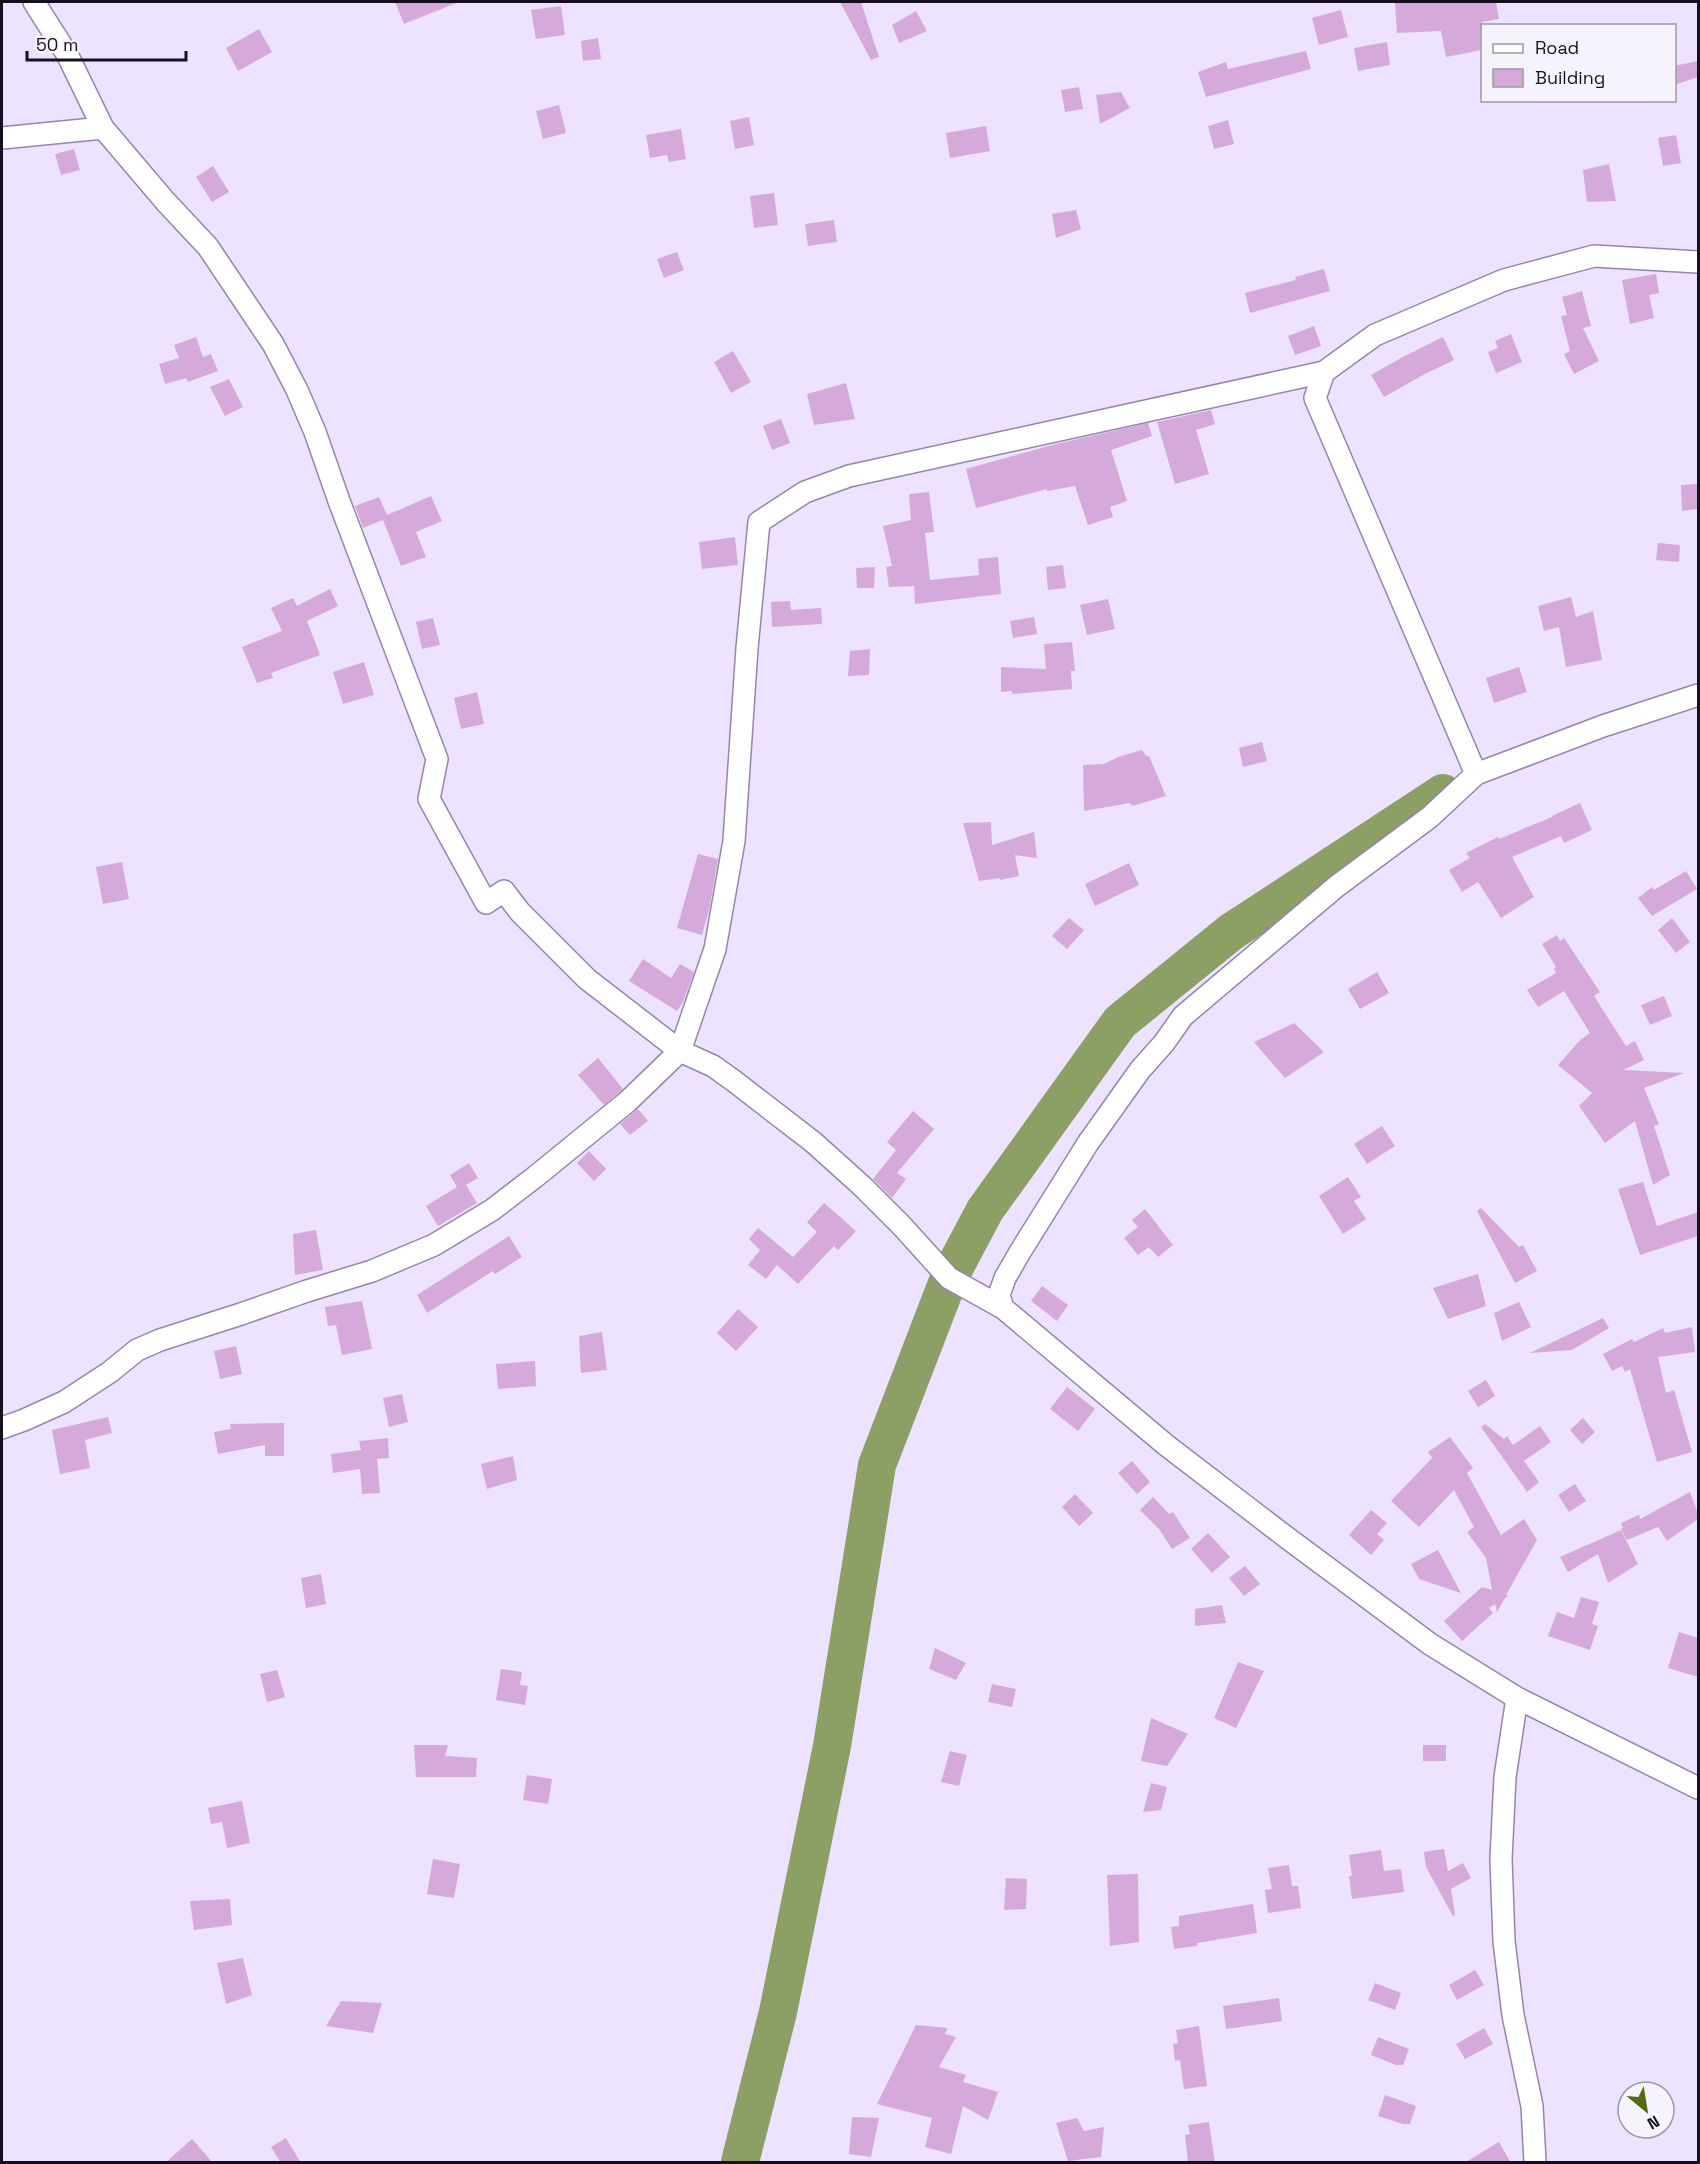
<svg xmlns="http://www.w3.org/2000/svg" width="1700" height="2164" font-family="'Space Grotesk',sans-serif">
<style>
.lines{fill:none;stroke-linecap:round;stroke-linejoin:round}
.river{stroke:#8c9f65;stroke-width:38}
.building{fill:#d5aada}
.minor-casing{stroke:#9684b0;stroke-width:24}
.minor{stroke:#fff;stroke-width:21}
</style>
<rect width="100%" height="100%" fill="#ede2ff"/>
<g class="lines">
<path class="river" d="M 740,2162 L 778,2012 L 832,1746 L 877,1465 L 949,1278 L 985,1210 L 1120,1022 L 1231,932 L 1443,793"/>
</g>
<path class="building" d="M 395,2 L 459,2 L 404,24 Z
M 840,2 L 861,2 L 879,57 L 871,60 Z
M 1395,2 L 1496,2 L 1499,19 L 1482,22 L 1482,50 L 1446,57 L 1441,31 L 1397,33 Z
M 561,6 L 565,35 L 536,39 L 531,10 Z
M 1341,10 L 1348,37 L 1319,45 L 1312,18 Z
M 916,11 L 927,31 L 899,43 L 892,25 Z
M 259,29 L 272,52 L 238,71 L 226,48 Z
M 598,38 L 601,59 L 583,61 L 581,41 Z
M 1387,42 L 1390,65 L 1358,71 L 1354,48 Z
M 1306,51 L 1311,69 L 1206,97 L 1198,72 L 1226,62 L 1228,69 Z
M 1698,61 L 1698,77 L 1674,85 L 1674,66 Z
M 1079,87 L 1083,109 L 1065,112 L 1061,90 Z
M 1121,92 L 1130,108 L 1100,124 L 1096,95 Z
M 559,105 L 566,133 L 543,139 L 536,111 Z
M 749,117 L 754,145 L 735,149 L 730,121 Z
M 1228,120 L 1234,144 L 1214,149 L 1208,126 Z
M 986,126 L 990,151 L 950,158 L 946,133 Z
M 681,129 L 686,159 L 669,162 L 667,155 L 650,158 L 646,135 Z
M 1676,135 L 1681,163 L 1663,166 L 1658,138 Z
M 74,149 L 80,170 L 61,175 L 55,154 Z
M 1609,164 L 1616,201 L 1587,202 L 1583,170 Z
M 213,166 L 229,192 L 212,202 L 196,177 Z
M 774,193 L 778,225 L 754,228 L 750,196 Z
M 1076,210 L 1081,229 L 1056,238 L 1052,214 Z
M 834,220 L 837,242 L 808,246 L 805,224 Z
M 677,252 L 684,270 L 664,278 L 657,259 Z
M 1324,269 L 1330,291 L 1250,313 L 1245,293 L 1296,280 L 1295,277 Z
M 1656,274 L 1659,293 L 1649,295 L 1654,318 L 1630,324 L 1622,280 Z
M 1582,291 L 1591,326 L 1583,328 L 1599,361 L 1574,374 L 1564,354 L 1570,351 L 1561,316 L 1567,315 L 1562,297 Z
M 1314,326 L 1321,346 L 1295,355 L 1288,336 Z
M 1511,334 L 1522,362 L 1496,373 L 1488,352 L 1498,348 L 1495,341 Z
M 196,337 L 203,357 L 211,354 L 218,371 L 188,382 L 186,378 L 165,384 L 159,364 L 179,358 L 174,345 Z
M 1443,337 L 1454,360 L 1423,375 L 1384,397 L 1371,375 L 1401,358 Z
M 733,351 L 751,382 L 731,393 L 714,362 Z
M 229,379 L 243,407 L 225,416 L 210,387 Z
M 846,383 L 855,419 L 814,425 L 807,394 Z
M 1211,410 L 1215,424 L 1196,430 L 1209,474 L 1175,484 L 1157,422 Z
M 781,419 L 790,443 L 772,450 L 763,426 Z
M 1148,423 L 1152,436 L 1111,450 L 1127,501 L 1110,507 L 1113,517 L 1088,525 L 1075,486 L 1047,491 L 1047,489 L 976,508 L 966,469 L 1056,444 Z
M 1698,484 L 1698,509 L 1682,511 L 1681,485 Z
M 929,492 L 934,532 L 925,533 L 930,580 L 979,575 L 978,559 L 998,557 L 1001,594 L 915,604 L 914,586 L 889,587 L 886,567 L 892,566 L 883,526 L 911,520 L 909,494 Z
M 431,496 L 442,521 L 416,532 L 426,557 L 401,566 L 383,520 L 363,528 L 355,506 L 379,497 L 387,515 Z
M 735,537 L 738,565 L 702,569 L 699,542 Z
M 1658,543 L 1680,545 L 1679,562 L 1656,560 Z
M 1063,565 L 1066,588 L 1048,590 L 1046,567 Z
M 875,567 L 874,588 L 857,588 L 856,568 Z
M 330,589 L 338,606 L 307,621 L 320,655 L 271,673 L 273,678 L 257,683 L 242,647 L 282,631 L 271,608 L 293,598 L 297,606 Z
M 1571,597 L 1576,617 L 1593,611 L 1602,660 L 1566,667 L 1559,627 L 1544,631 L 1538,606 Z
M 1108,599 L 1115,629 L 1087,635 L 1080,605 Z
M 790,601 L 791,610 L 821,608 L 822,624 L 772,627 L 771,602 Z
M 1034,617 L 1037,634 L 1013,638 L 1010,621 Z
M 433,618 L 440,645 L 422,649 L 416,622 Z
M 1072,642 L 1075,671 L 1071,671 L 1072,689 L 1012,694 L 1012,691 L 1001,692 L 1001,667 L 1046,669 L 1044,644 Z
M 870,649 L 869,675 L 848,676 L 850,651 Z
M 364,662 L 374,695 L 343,704 L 333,672 Z
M 1519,667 L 1527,692 L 1494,703 L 1486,678 Z
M 477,692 L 484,724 L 461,729 L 454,698 Z
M 1262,742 L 1267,761 L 1243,767 L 1239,748 Z
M 1142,750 L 1146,756 L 1149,756 L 1166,796 L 1132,806 L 1130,803 L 1084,811 L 1083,765 L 1104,764 L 1118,757 Z
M 1580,803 L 1592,830 L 1564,843 L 1561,836 L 1512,857 L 1534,897 L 1501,918 L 1478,882 L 1462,892 L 1449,870 L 1470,858 L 1466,853 L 1498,837 L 1499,839 L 1552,817 L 1552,816 Z
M 991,822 L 992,845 L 1034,832 L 1037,858 L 1015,855 L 1019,876 L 1000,880 L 1000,878 L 979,881 L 963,823 Z
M 698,854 L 718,859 L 709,910 L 702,935 L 677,928 Z
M 122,862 L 129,899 L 103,904 L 96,867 Z
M 1129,863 L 1139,885 L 1095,906 L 1085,884 Z
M 1686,871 L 1697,889 L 1652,916 L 1638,898 L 1652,887 L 1654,890 Z
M 1069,918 L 1084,930 L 1067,949 L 1052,936 Z
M 1672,918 L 1690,942 L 1676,953 L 1658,930 Z
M 1557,935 L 1560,941 L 1564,938 L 1600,992 L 1594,996 L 1626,1046 L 1635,1041 L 1644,1060 L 1623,1070 L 1684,1073 L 1644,1088 L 1659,1124 L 1654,1126 L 1670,1175 L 1653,1185 L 1635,1121 L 1605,1143 L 1579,1106 L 1592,1093 L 1558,1065 L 1580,1040 L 1590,1033 L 1564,991 L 1538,1007 L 1527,990 L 1556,973 L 1554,968 L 1556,967 L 1542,944 Z
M 643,959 L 671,978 L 680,964 L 694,972 L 683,1002 L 677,1011 L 629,981 Z
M 1377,972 L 1389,993 L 1360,1009 L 1348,989 Z
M 1664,996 L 1672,1016 L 1650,1025 L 1641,1005 Z
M 1294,1023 L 1324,1052 L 1285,1078 L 1254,1042 Z
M 598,1058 L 623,1089 L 604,1105 L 578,1075 Z
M 638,1109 L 648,1121 L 630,1135 L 620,1124 Z
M 913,1111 L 934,1129 L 897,1173 L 906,1179 L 892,1198 L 873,1179 L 896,1150 L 887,1142 Z
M 1382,1126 L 1395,1146 L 1367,1164 L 1354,1144 Z
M 589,1151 L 606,1169 L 594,1181 L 577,1163 Z
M 469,1163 L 478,1178 L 466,1185 L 477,1203 L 438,1226 L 426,1206 L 457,1187 L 450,1175 Z
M 1348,1177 L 1361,1197 L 1354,1201 L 1366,1219 L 1343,1234 L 1319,1196 Z
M 1643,1182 L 1657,1226 L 1698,1212 L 1698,1236 L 1640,1255 L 1618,1189 Z
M 824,1203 L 856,1231 L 838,1250 L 834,1246 L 798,1284 L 777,1265 L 766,1279 L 748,1265 L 760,1250 L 749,1239 L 758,1228 L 793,1257 L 817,1232 L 807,1222 Z
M 1481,1208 L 1519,1247 L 1523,1245 L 1537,1271 L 1515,1283 L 1477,1211 Z
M 1145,1209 L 1173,1245 L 1158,1257 L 1149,1247 L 1138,1255 L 1124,1238 L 1138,1227 L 1132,1220 Z
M 316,1230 L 323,1270 L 295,1275 L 293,1234 Z
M 509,1236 L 522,1257 L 495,1274 L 493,1271 L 427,1313 L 417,1295 Z
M 1478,1274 L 1486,1306 L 1448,1319 L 1433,1288 Z
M 1042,1286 L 1068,1305 L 1057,1321 L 1031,1301 Z
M 362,1301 L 372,1349 L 342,1355 L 336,1325 L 328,1326 L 325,1307 Z
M 1519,1302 L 1531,1327 L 1502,1341 L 1494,1313 Z
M 738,1309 L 758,1327 L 736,1351 L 717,1333 Z
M 1603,1318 L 1609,1328 L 1572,1350 L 1530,1353 Z
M 1692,1327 L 1695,1352 L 1658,1357 L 1666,1393 L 1674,1390 L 1692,1452 L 1657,1462 L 1630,1369 L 1625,1372 L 1622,1366 L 1612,1371 L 1603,1354 L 1632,1339 L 1634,1342 L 1663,1328 L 1665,1333 Z
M 602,1332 L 607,1370 L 581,1373 L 579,1336 Z
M 236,1346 L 242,1374 L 220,1379 L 214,1351 Z
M 535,1361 L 536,1386 L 498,1389 L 496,1364 Z
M 1486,1380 L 1495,1396 L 1478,1407 L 1468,1391 Z
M 1067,1387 L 1095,1409 L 1078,1431 L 1050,1409 Z
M 402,1394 L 408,1422 L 389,1427 L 383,1398 Z
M 108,1417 L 112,1433 L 85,1440 L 90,1468 L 60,1474 L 52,1430 Z
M 1583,1418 L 1595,1432 L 1582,1444 L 1570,1430 Z
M 284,1423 L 284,1456 L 265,1456 L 265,1445 L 218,1454 L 214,1432 L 231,1429 L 230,1424 Z
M 1485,1424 L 1504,1439 L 1507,1436 L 1513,1445 L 1540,1426 L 1551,1442 L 1524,1461 L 1539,1482 L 1527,1492 L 1481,1427 Z
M 1450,1437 L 1473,1468 L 1467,1473 L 1501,1535 L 1524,1519 L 1537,1540 L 1506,1595 L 1508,1596 L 1505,1598 L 1497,1612 L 1495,1604 L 1489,1608 L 1493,1613 L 1462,1641 L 1444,1621 L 1482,1587 L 1492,1590 L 1486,1558 L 1467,1532 L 1474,1527 L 1454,1490 L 1419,1527 L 1391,1501 L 1432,1458 L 1428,1452 Z
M 388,1438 L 389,1458 L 377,1459 L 380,1493 L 362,1494 L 360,1469 L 333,1473 L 331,1454 L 361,1450 L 359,1441 Z
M 513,1456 L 517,1480 L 487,1489 L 481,1464 Z
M 1132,1461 L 1150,1482 L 1137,1494 L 1118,1473 Z
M 1575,1484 L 1586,1501 L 1569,1512 L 1558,1495 Z
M 1690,1492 L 1698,1514 L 1698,1519 L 1667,1541 L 1658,1527 L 1627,1540 L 1621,1529 L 1623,1528 L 1621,1523 L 1639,1515 L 1640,1519 Z
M 1075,1494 L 1093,1513 L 1079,1526 L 1062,1507 Z
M 1153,1497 L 1169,1514 L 1173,1512 L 1190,1538 L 1172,1549 L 1159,1529 L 1140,1510 Z
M 1371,1510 L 1387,1523 L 1377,1534 L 1384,1540 L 1371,1555 L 1349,1535 Z
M 1621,1530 L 1638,1564 L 1608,1583 L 1598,1554 L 1568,1572 L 1560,1557 Z
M 1208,1533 L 1230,1557 L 1212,1573 L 1191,1549 Z
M 1438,1550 L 1461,1593 L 1419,1579 L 1411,1564 Z
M 1245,1566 L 1260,1584 L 1244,1596 L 1229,1578 Z
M 321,1574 L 326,1604 L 306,1608 L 301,1578 Z
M 1581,1597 L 1599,1602 L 1592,1624 L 1598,1626 L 1590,1650 L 1548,1636 L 1557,1612 L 1574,1618 Z
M 1222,1605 L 1226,1623 L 1195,1626 L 1195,1609 Z
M 1679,1632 L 1698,1638 L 1698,1677 L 1668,1668 Z
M 935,1648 L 966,1663 L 956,1680 L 929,1669 Z
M 1238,1662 L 1264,1671 L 1236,1728 L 1214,1718 Z
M 501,1669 L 522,1672 L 520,1685 L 528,1686 L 525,1705 L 496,1700 Z
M 277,1670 L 285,1697 L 267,1702 L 260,1674 Z
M 992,1684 L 1016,1689 L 1012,1707 L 988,1702 Z
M 1151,1718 L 1188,1734 L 1167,1766 L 1141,1761 Z
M 414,1745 L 448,1745 L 445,1756 L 477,1758 L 476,1777 L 416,1777 Z
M 1423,1745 L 1446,1745 L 1446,1761 L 1423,1761 Z
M 950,1751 L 967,1755 L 959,1786 L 941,1782 Z
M 527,1775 L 552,1779 L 548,1804 L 523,1800 Z
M 1151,1783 L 1167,1787 L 1161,1810 L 1143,1812 Z
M 242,1801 L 250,1843 L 227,1848 L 222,1822 L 211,1824 L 208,1808 Z
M 1444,1849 L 1448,1871 L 1463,1863 L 1471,1878 L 1451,1889 L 1455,1915 L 1453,1916 L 1426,1867 L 1424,1852 Z
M 1381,1850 L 1384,1871 L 1401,1869 L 1404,1892 L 1352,1899 L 1349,1876 L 1352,1876 L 1349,1855 Z
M 433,1859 L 460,1864 L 454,1898 L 427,1894 Z
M 1289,1865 L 1292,1886 L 1298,1886 L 1301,1908 L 1268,1913 L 1265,1890 L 1272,1889 L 1268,1868 Z
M 1138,1874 L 1139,1942 L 1110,1946 L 1107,1875 Z
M 1006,1878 L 1027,1879 L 1026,1909 L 1004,1910 Z
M 230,1899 L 232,1925 L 194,1930 L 190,1901 Z
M 1253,1904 L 1257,1933 L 1197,1943 L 1197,1946 L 1174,1949 L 1171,1927 L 1179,1926 L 1179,1916 Z
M 243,1958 L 252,1995 L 226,2004 L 217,1963 Z
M 1475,1970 L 1484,1985 L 1457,2000 L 1449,1985 Z
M 1375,1983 L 1401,1993 L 1395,2010 L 1368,2000 Z
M 1279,1998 L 1282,2021 L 1226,2029 L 1223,2006 Z
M 341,2001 L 382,2003 L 373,2033 L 326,2026 Z
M 916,2025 L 948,2028 L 945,2034 L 956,2037 L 939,2067 L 966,2075 L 963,2082 L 998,2092 L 988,2120 L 963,2106 L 951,2154 L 925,2147 L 932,2118 L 877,2104 Z
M 1199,2026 L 1207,2086 L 1184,2089 L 1180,2060 L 1175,2061 L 1173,2044 L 1178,2043 L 1176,2030 Z
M 1484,2028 L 1493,2044 L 1465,2059 L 1456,2044 Z
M 1378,2037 L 1409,2049 L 1403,2065 L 1396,2065 L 1371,2055 Z
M 1385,2095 L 1416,2106 L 1410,2124 L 1403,2124 L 1378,2116 Z
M 852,2117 L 879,2118 L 871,2157 L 849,2154 Z
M 1077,2118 L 1084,2131 L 1104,2127 L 1101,2157 L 1068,2161 L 1056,2123 Z
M 1209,2122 L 1215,2163 L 1188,2163 L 1185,2135 L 1190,2134 L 1188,2125 Z
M 286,2138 L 301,2163 L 281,2163 L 271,2147 Z
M 192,2139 L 213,2163 L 165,2163 Z
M 1499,2142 L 1511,2163 L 1464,2163 Z"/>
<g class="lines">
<g class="minor-casing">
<path id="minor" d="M 34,2 L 67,54 L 103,128 L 165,201 L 208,247 L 273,344 L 297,390 L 315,432 L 339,501 L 437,759 L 429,799 L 486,903 L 504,891 L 520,912 L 587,979 L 680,1051 L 713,1066 L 734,1081 L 813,1142 L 862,1186 L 902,1226 L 949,1278 L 1003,1308
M 2,138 L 103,128
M 1476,774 L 1315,398 L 1324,372 L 1375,335 L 1504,280 L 1594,256 L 1698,262
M 2,1428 L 24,1420 L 64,1402 L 110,1372 L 137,1350 L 160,1340 L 241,1314 L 307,1291 L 372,1271 L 434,1245 L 492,1210 L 535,1177 L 627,1102 L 680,1051 L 715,949 L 734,841 L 747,648 L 759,522 L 805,492 L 849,476 L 1324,372
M 1517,1698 L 1430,1644 L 1286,1537 L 1166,1445 L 1003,1308 L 999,1295 L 1005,1278 L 1020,1252 L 1088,1143 L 1140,1070 L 1164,1043 L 1183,1016 L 1337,886 L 1430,817 L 1476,774 L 1603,726 L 1698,695
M 1535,2162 L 1532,2106 L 1513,2015 L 1504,1941 L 1501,1859 L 1505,1777 L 1517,1698 L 1698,1788"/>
</g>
<use href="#minor" class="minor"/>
</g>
<rect width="1700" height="2164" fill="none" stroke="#160f1f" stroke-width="6"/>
<rect x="1481" y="24" width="195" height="78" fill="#f7f3fd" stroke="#9d98a4" stroke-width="1.5"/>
<rect x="1493" y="44" width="30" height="9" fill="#ffffff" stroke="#9d98a4" stroke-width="1.5"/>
<text x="1535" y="54" font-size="18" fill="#160f1f">Road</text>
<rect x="1493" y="69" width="30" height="18" fill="#d5aada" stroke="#9d98a4" stroke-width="1.5"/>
<text x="1535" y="84" font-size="18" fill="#160f1f">Building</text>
<g transform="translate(1646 2110) rotate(150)"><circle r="28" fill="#f7f3fd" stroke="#9d98a4" stroke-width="1.5"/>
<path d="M0-4.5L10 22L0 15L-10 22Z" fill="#556a17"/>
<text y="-9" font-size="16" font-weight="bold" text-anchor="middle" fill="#160f1f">N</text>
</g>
<path d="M27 51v9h159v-9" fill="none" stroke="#160f1f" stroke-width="3"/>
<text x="36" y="51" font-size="18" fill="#160f1f" stroke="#f7f3fd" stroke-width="4.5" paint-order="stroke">50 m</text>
</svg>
